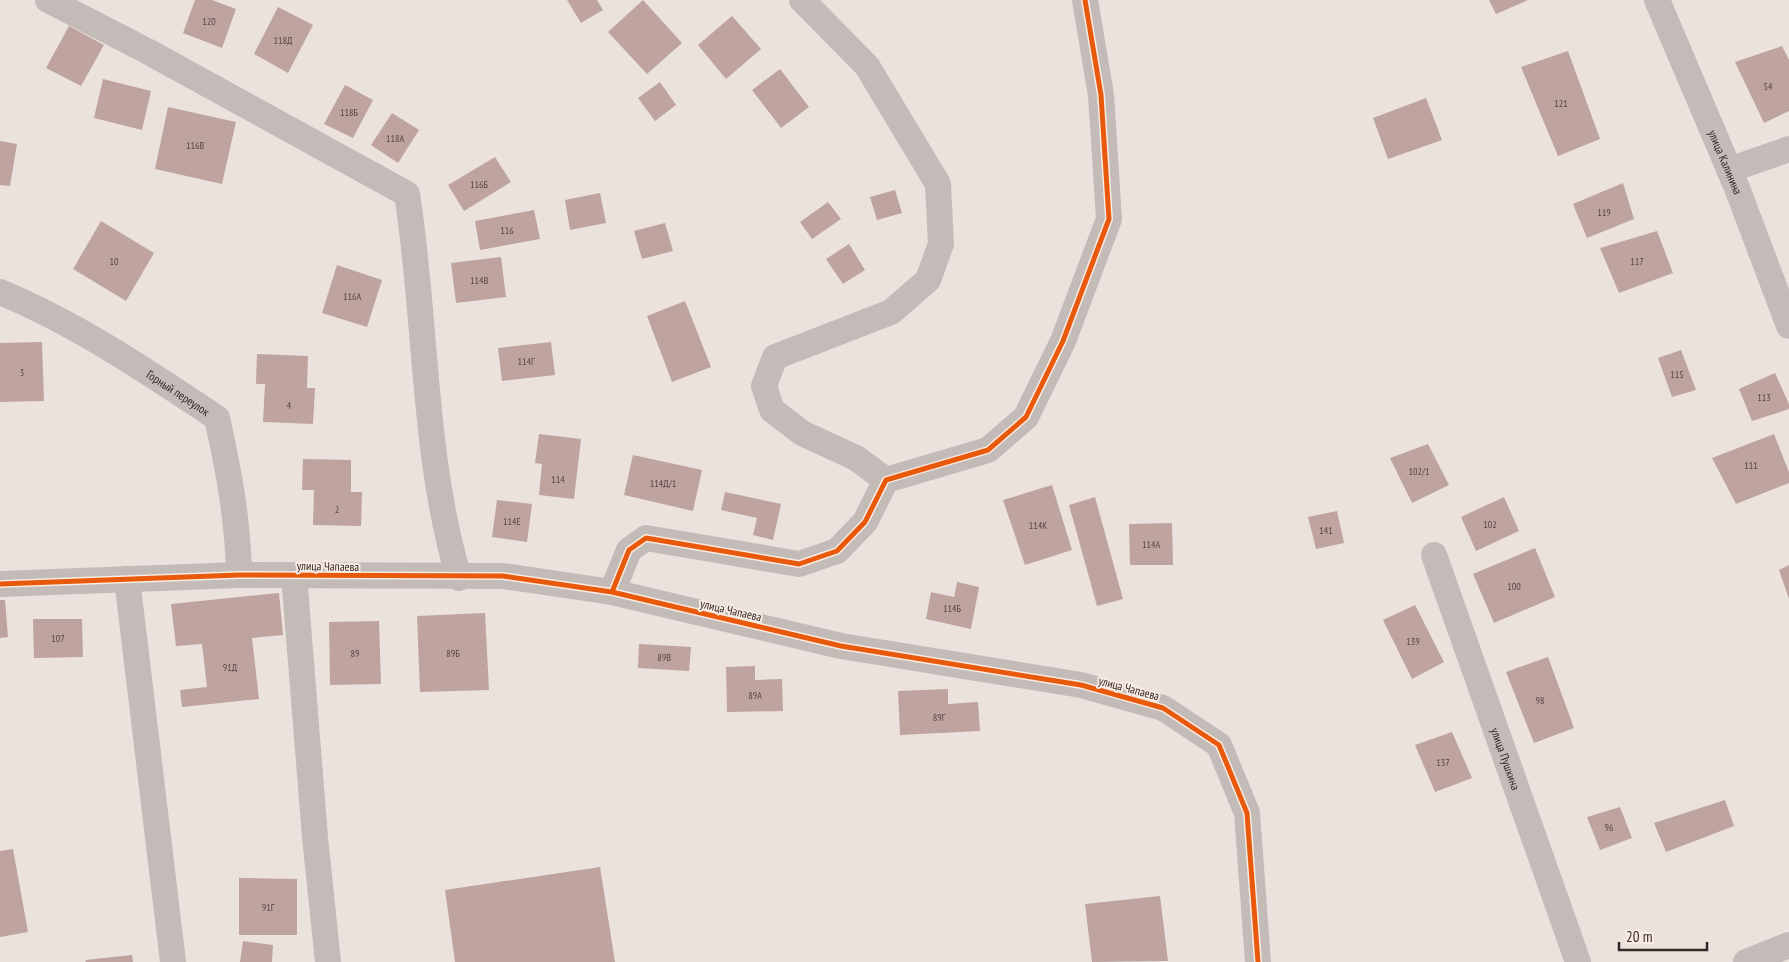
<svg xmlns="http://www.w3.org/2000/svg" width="1789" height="962" font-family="'PT Sans Narrow',sans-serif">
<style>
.building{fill:#bea39f}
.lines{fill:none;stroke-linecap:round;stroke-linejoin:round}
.minor{stroke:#c3bbb7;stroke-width:26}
.cycleway-casing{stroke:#f9ece4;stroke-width:8}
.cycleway{stroke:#e8590c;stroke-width:5}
.labels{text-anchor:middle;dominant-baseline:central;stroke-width:4;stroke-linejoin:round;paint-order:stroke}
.number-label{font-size:10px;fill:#564744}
.street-label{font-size:12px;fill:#342826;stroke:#f9ece4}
</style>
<rect width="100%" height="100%" fill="#ebe2de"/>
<path class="building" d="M 195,0 L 212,0 L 236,9 L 222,48 L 183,33 Z
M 567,0 L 597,0 L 603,10 L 581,23 Z
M 643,0 L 682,43 L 647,74 L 608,32 Z
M 1489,0 L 1528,0 L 1496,14 Z
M 278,7 L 313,25 L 288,73 L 254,54 Z
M 732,16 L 761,49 L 726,79 L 698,45 Z
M 69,26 L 104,45 L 81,86 L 46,68 Z
M 1782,46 L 1789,60 L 1789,111 L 1764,123 L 1735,62 Z
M 1568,51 L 1600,139 L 1558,156 L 1521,67 Z
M 780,69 L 809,107 L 781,128 L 752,90 Z
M 103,79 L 151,91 L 142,130 L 94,118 Z
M 660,82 L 676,105 L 655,121 L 638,98 Z
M 345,85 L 373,100 L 353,138 L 324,124 Z
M 1426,98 L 1442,140 L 1388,159 L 1373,118 Z
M 168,107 L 236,122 L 222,184 L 155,169 Z
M 392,113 L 419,130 L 398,163 L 371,145 Z
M 0,141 L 17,144 L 10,186 L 0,185 Z
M 495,157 L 511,182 L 464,211 L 448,185 Z
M 1623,183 L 1634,219 L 1587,238 L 1573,204 Z
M 895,190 L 902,213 L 877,220 L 870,197 Z
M 600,193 L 606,223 L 570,230 L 565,200 Z
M 828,202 L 841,219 L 812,239 L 800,222 Z
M 534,210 L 540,239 L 480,250 L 475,221 Z
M 101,221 L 154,253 L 126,301 L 73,269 Z
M 665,223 L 673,251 L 642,259 L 634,231 Z
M 1657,231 L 1673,273 L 1619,293 L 1600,248 Z
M 849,244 L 865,270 L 843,284 L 826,259 Z
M 501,257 L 506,297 L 456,303 L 451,263 Z
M 337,265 L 382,280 L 367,327 L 322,313 Z
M 685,301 L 711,367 L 672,382 L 647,316 Z
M 42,342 L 44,401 L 0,402 L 0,343 Z
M 551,342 L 555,375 L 502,381 L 498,348 Z
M 1681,350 L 1696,390 L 1672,397 L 1658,358 Z
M 257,354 L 308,356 L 307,388 L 315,388 L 313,424 L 263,422 L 265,384 L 256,384 Z
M 1775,373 L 1789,404 L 1789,409 L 1752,421 L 1739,389 Z
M 539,434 L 581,439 L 574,499 L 539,495 L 542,464 L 535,463 Z
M 1774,434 L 1789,472 L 1789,483 L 1736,504 L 1712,458 Z
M 1428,444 L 1449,485 L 1412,503 L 1390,458 Z
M 633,455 L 702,470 L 693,511 L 624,495 Z
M 303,459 L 351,460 L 351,492 L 362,492 L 361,526 L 313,525 L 314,490 L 302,490 Z
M 1052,485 L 1072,550 L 1025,565 L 1003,500 Z
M 725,492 L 781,504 L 773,540 L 753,535 L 757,518 L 721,510 Z
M 1095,497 L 1123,599 L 1097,606 L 1069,505 Z
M 1504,497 L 1519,531 L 1476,551 L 1461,517 Z
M 497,500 L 532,504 L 527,542 L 492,537 Z
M 1337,511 L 1344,543 L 1316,549 L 1308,517 Z
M 1172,523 L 1173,565 L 1130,565 L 1129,524 Z
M 1535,548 L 1555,597 L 1494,623 L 1473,574 Z
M 1789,565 L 1789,599 L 1779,570 Z
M 957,582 L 979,587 L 971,629 L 926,619 L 931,592 L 954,597 Z
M 279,593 L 283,635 L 252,638 L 259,699 L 182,707 L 180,690 L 207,687 L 202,644 L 176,646 L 171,604 Z
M 0,600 L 5,600 L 8,637 L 0,638 Z
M 1415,605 L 1444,662 L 1412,679 L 1383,620 Z
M 485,613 L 489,690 L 420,692 L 417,616 Z
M 33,619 L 82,619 L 83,657 L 34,658 Z
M 379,621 L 381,684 L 330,685 L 329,622 Z
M 639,644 L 691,647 L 689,671 L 638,668 Z
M 1548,657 L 1574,728 L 1534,743 L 1506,672 Z
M 755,666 L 755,680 L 782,679 L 783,711 L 727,712 L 726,667 Z
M 948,689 L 948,704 L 978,702 L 980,731 L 900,735 L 898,691 Z
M 1452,732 L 1472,778 L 1435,792 L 1415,745 Z
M 1725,800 L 1734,826 L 1666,852 L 1654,823 Z
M 1620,807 L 1632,838 L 1600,850 L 1587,817 Z
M 13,849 L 28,932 L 0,937 L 0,851 Z
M 600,867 L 615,962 L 455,962 L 445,890 Z
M 239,878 L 297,879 L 297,935 L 239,935 Z
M 1160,896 L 1168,961 L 1092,962 L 1085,904 Z
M 243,941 L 273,945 L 272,962 L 240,962 Z
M 132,955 L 133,962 L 86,962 L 85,960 Z"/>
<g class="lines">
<g class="minor">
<path d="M 48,0 L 147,51 L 407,194 C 427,321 422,454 459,578"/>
<path d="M 802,0 L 867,66 L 938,184 L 941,244 L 928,280 L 891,312 L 775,357 L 764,386 L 772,410 L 802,433 L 856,458 L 886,480"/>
<path id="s1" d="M 1657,0 L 1737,188 L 1789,326"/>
<path d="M 1729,170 L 1789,149"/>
<path id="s2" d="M 0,292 C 77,324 148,372 217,418 C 229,471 238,521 239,575"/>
<path id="s3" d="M 1434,555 L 1578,962"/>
<path d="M 294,575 L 315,837 L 328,962"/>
<path d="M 127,579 L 173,962"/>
<path d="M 0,584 L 239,575 L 503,576 L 612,592 L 841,646 L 1081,685 L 1163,708 L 1219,745 L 1247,813 L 1258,962"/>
<path d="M 612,592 L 629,550 L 646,538 L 799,564 L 837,551 L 865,522 L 886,480 L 988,450 L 1026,417 L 1063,341 L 1109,219 L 1101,95 L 1085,0"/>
<path d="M 1746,962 L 1789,945"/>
</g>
<g class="cycleway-casing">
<path id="cycleway" d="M 0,584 L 239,575 L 503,576 L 612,592 L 841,646 L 1081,685 L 1163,708 L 1219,745 L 1247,813 L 1258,962
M 612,592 L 629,550 L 646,538 L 799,564 L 837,551 L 865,522 L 886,480 L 988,450 L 1026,417 L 1063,341 L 1109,219 L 1101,95 L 1085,0"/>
</g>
<use href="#cycleway" class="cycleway"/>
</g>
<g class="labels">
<g class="number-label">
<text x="209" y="21">120</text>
<text x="283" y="40">118Д</text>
<text x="1768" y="86">54</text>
<text x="1561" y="103">121</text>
<text x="349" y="112">118Б</text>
<text x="395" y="138">118А</text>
<text x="195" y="145">116В</text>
<text x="479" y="184">116Б</text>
<text x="1604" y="212">119</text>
<text x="507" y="230">116</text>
<text x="114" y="261">10</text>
<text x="1637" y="261">117</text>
<text x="479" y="280">114В</text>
<text x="352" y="296">116А</text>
<text x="526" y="361">114Г</text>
<text x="22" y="372">3</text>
<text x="1677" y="374">115</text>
<text x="1764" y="397">113</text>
<text x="289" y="405">4</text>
<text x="1751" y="465">111</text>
<text x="1419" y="471">102/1</text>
<text x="558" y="479">114</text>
<text x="663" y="483">114Д/1</text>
<text x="337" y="509">2</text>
<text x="512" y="521">114Е</text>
<text x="1490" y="524">102</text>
<text x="1038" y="525">114К</text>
<text x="1326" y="530">141</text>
<text x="1151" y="544">114А</text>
<text x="1514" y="586">100</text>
<text x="952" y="608">114Б</text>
<text x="58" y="638">107</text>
<text x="1413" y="641">139</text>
<text x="355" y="653">89</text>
<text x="453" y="653">89Б</text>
<text x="664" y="657">89В</text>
<text x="230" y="667">91Д</text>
<text x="755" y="695">89А</text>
<text x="1540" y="700">98</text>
<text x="939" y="717">89Г</text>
<text x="1443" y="762">137</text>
<text x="1609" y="827">96</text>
<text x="268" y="907">91Г</text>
</g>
<g class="street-label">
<text stroke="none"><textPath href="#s1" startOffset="176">улица Калинина</textPath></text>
<text stroke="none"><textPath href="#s2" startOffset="205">Горный переулок</textPath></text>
<text transform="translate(328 566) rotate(1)">улица Чапаева</text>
<text transform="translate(731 610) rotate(13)">улица Чапаева</text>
<text transform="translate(1129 688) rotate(15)">улица Чапаева</text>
<text stroke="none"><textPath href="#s3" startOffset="216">улица Пушкина</textPath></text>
</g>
</g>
<path d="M1619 942v8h88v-8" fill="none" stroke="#342826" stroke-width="2.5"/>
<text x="1626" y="942" font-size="15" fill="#342826" stroke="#f9ece4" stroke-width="4" paint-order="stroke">20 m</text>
</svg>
